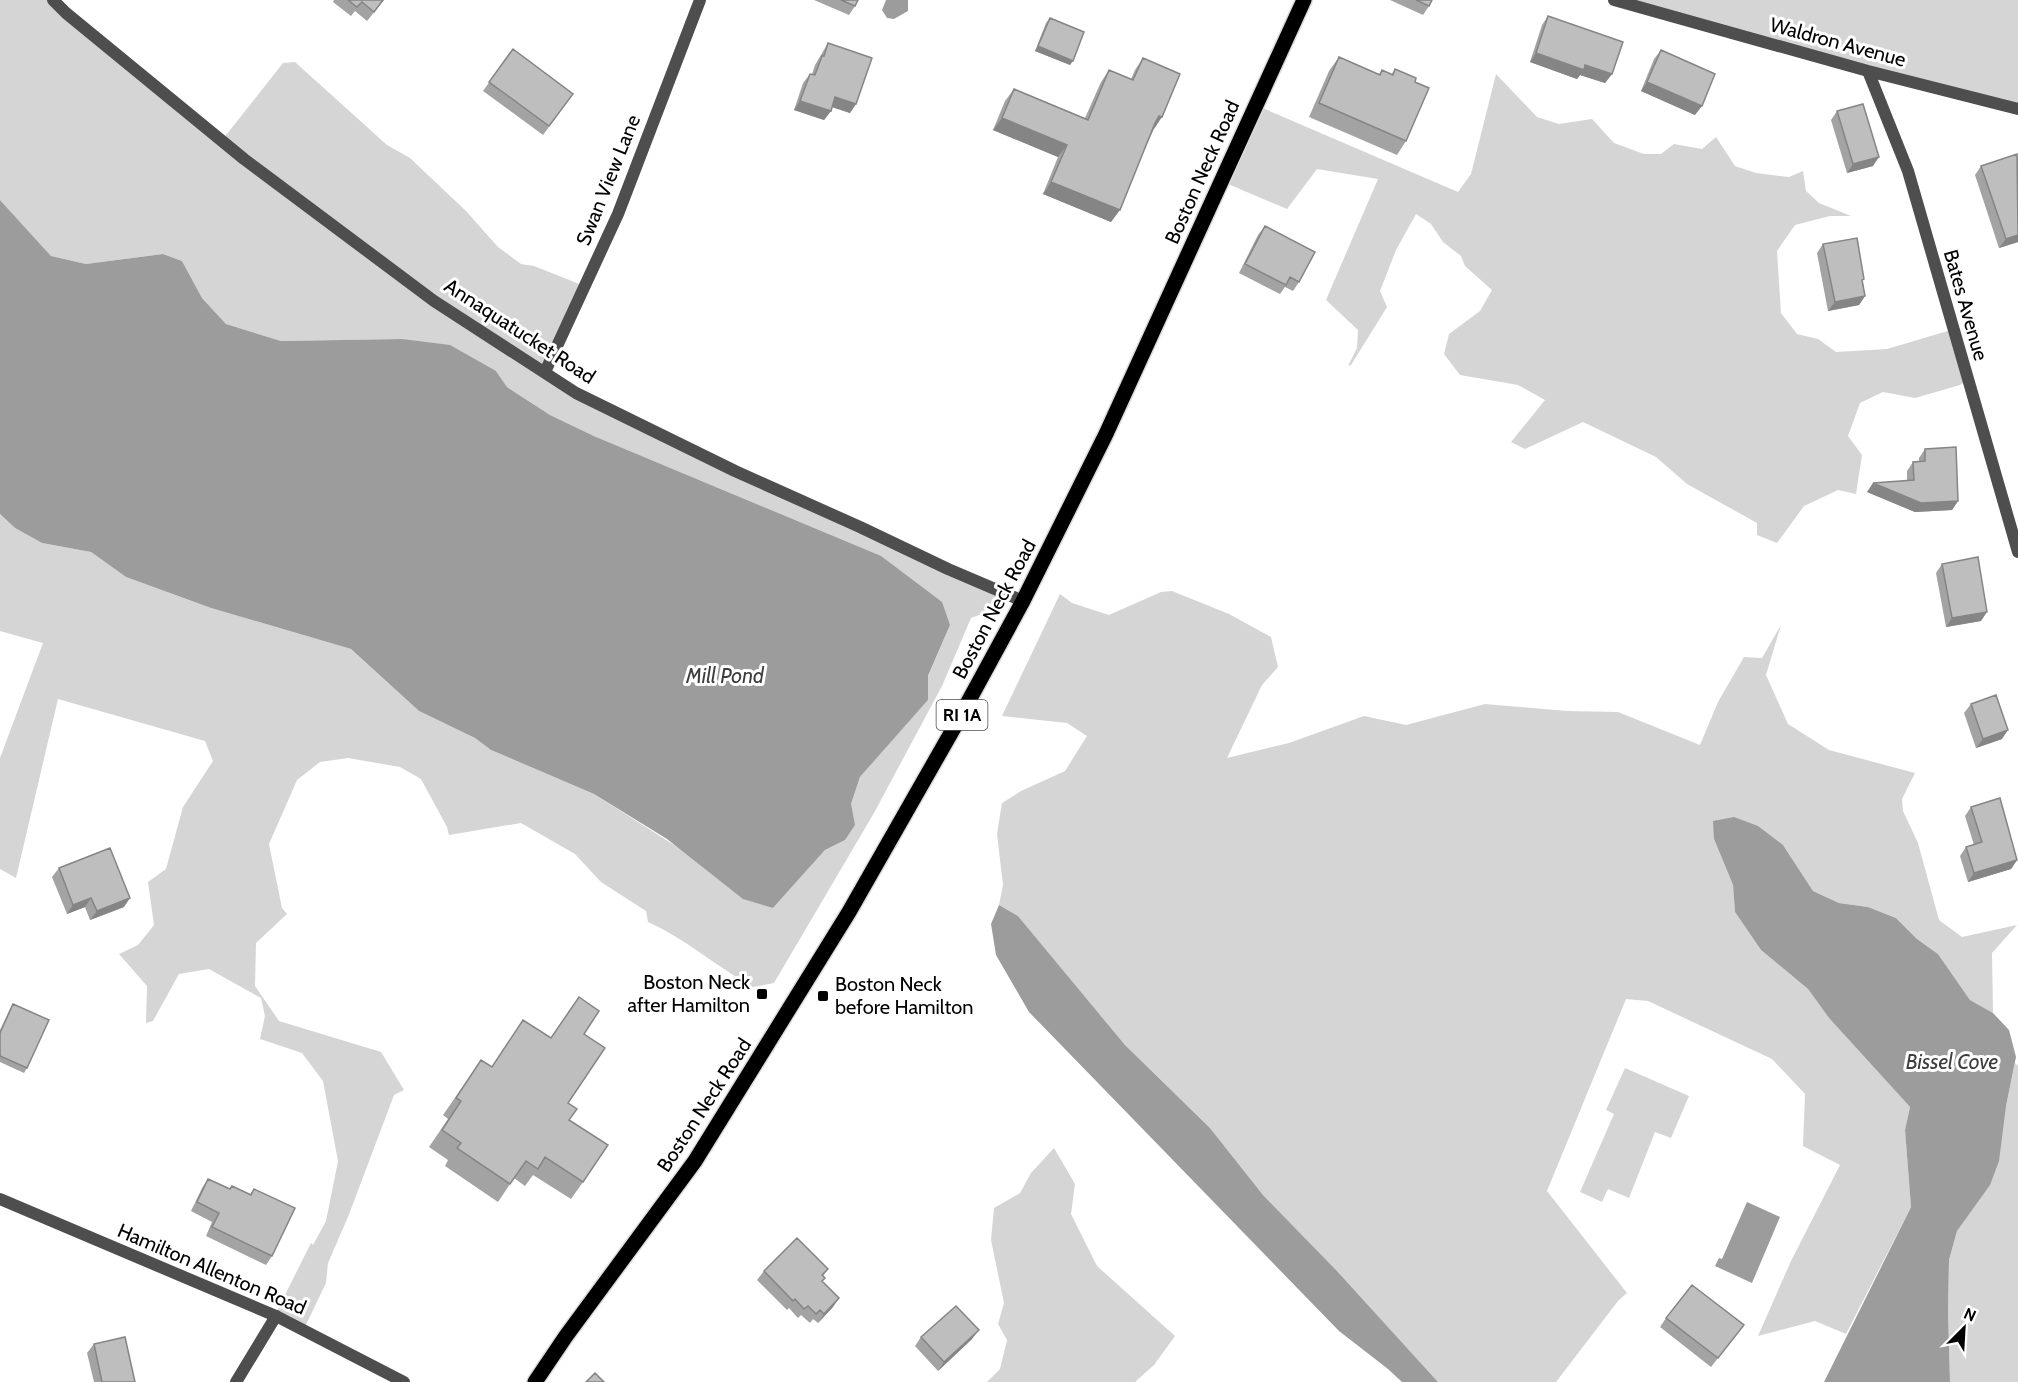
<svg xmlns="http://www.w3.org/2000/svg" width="2018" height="1382" font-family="Cabin,sans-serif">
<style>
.green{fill:#d5d5d5}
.water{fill:#9c9c9c}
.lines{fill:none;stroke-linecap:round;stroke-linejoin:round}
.primary-casing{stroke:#dbdbdb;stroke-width:18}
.minor{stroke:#4e4e4e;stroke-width:12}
.tertiary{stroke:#4e4e4e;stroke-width:12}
.primary{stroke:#000;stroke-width:15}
.wall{fill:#a3a3a3}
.shaded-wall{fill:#858585}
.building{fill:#bebebe;stroke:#858585;stroke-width:1.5}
.poi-dot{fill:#000;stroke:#fff;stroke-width:2}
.labels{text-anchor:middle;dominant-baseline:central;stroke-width:6;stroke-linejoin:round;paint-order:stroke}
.shield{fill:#fff;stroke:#4c4c4c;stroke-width:1.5}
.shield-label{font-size:18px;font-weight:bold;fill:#000}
.street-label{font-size:20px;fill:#000;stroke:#fff}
.poi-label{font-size:20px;fill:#000;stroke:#fff;text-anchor:end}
.water-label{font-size:21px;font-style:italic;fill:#3d3d3d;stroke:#fff}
</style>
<rect width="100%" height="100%" fill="#fff"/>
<path class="green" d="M 0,0 L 55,0 L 223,139 L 283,63 L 295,62 L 387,145 L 410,158 L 466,211 L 498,247 L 521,264 L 534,266 L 582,285 L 547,369 L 590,398 L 1009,593 L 982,614 L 971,618 L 942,686 L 874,813 L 774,983 L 753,987 C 717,967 686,939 648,922 L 646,911 L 601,882 L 575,854 L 521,823 L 449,835 L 447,827 L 421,779 L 400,767 L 348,758 L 320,762 L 297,780 L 269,844 L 282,908 L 287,914 L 256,943 L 255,986 L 279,1021 L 381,1052 L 404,1090 L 394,1095 L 348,1217 L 328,1263 L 326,1283 L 303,1331 L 273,1319 L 311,1243 L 313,1245 L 326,1221 L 338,1161 L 323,1081 L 302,1053 L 260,1039 L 265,1016 L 261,998 L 209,969 L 179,974 L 153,1021 L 146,1023 L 147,986 L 119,954 L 138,945 L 154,925 L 148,882 L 166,869 L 183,807 L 213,761 L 205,741 L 58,699 L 16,878 L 0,869 L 0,758 L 43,643 L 0,631 L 0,514 L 15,528 L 42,543 L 91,552 L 126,577 L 211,608 L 351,649 L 419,711 L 475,738 L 491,750 L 594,794 L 773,908 L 825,850 L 845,840 L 851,804 L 860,777 L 928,700 L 928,677 L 950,625 L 596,437 L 550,415 L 507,387 L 496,371 L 402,339 L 281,341 L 226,324 L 202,298 L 182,261 L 163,254 L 86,264 L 51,256 L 0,200 Z
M 1623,0 L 2018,0 L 2018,107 Z
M 1496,74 L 1537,117 L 1559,124 L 1592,119 L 1614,143 L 1644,154 L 1661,154 L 1674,144 L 1702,149 L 1716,137 L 1735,166 L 1756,173 L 1789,177 L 1803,171 L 1806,191 L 1819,203 L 1851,216 L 1830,216 L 1795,225 L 1777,251 L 1781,313 L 1797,334 L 1818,339 L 1836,352 L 1887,349 L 1951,330 L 1967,380 L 1960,385 L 1915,398 L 1883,392 L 1860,403 L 1848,436 L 1862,455 L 1856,494 L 1838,490 L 1804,506 L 1777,543 L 1757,535 L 1757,523 L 1687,484 L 1656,457 L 1583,422 L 1525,449 L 1511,442 L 1545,400 L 1518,385 L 1460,375 L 1444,354 L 1449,334 L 1480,311 L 1492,290 L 1465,266 L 1461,256 L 1443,242 L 1431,224 L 1416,214 L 1396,250 L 1380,291 L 1387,307 L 1351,365 L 1348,366 L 1357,348 L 1358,330 L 1326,300 L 1378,179 L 1317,169 L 1287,209 L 1221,181 L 1258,106 L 1458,192 L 1471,174 Z
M 1172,591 L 1229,614 L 1271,637 L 1278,667 L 1262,685 L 1227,758 L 1289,743 L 1364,716 L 1406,725 L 1485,704 L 1567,711 L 1618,712 L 1700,745 L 1718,702 L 1744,657 L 1762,658 L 1781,625 L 1766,675 L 1788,724 L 1829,750 L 1915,773 L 1902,799 L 1903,811 L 1918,843 L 1939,920 L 1962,937 L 2017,925 L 1992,953 L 1993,1013 L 1970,1000 L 1938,954 L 1917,939 L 1896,918 L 1868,907 L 1839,903 L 1813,891 L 1783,845 L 1714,839 L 1733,885 L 1735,912 L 1761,950 L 1808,989 L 1829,1018 L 1910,1107 L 1905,1130 L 1911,1207 L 1846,1334 L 1815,1321 L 1758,1336 L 1791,1261 L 1840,1165 L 1803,1146 L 1805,1094 L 1772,1059 L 1648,1001 L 1626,999 L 1547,1191 L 1627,1293 L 1618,1301 L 1556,1382 L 1438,1382 L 1337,1271 L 1263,1195 L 1210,1128 L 1125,1045 L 1018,916 L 999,905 L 1003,885 L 997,834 L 1002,803 L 1021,791 L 1065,771 L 1087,736 L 1067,723 L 1002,716 L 1060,594 L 1072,603 L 1109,615 L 1161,592 Z
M 2015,1063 L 2018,1066 L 2018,1382 L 1950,1382 L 1948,1311 L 1949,1260 L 1957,1231 L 1971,1210 L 2006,1106 Z
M 1625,1068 L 1689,1096 L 1671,1138 L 1655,1132 L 1629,1198 L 1608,1189 L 1602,1202 L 1580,1192 L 1614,1114 L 1606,1110 Z
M 1054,1148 L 1075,1184 L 1071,1214 L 1097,1266 L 1175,1336 L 1154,1365 L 1135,1382 L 987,1382 L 1000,1369 L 1007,1340 L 998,1324 L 1004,1303 L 991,1240 L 994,1208 L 1020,1193 L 1031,1173 Z"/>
<path class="water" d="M 886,0 L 908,0 L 908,11 L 894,19 L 887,18 L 882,10 Z
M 0,200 L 51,256 L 86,264 L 163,254 L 182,261 L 202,298 L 226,324 L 281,341 L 402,339 L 450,345 L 496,371 L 507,387 L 550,415 L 596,437 L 881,556 L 942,602 L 950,625 L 928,676 L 928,700 L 860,777 L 851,804 L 855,825 L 845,840 L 825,850 L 773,908 L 743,899 L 667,839 L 594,794 L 491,750 L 475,738 L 419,711 L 351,649 L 211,608 L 126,577 L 91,552 L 42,543 L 15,528 L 0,514 Z
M 1734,817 L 1758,826 L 1783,845 L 1813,891 L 1839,903 L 1868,907 L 1896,918 L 1917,939 L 1938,954 L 1970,1000 L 1993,1013 L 2009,1030 L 2016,1057 L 2006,1106 L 1999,1161 L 1990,1185 L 1957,1231 L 1949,1260 L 1948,1311 L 1950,1382 L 1824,1382 L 1911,1207 L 1905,1130 L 1910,1107 L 1829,1018 L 1808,989 L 1761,950 L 1735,912 L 1733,885 L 1714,839 L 1713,821 Z
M 999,905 L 1018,916 L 1125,1045 L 1210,1128 L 1263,1195 L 1337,1271 L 1438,1382 L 1402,1382 L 1388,1369 L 1339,1331 L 1029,1012 L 996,955 L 991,924 Z
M 1747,1202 L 1780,1217 L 1752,1283 L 1715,1266 L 1719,1258 L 1722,1259 Z"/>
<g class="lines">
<g class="primary-casing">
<path id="primary" d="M 535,1382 L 566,1336 L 695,1161 L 849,912 L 955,726 L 1023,601 L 1106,434 L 1304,0"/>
</g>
<path class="minor" d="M 1614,0 L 1868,71 L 2018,109
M 1868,71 L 1908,171 L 2018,552
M 545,372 L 618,214 L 700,0
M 236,1382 L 276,1316"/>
<path class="tertiary" d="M 53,0 L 66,13 L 244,159 L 434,301 L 576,393 L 735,471 L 860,527 L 948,569 L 1023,601
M 0,1199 L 276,1316 L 404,1382"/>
<use href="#primary" class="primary"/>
</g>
<path class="wall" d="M 334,0 L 384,0 L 367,21 L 355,11 L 351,16 L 333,2 Z
M 814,0 L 858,0 L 855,6 L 849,15 Z
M 1390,0 L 1432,0 L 1429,6 L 1423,15 Z
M 1548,16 L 1612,74 L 1605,83 L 1580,75 L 1577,79 L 1530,62 L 1542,25 Z
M 1050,18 L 1070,65 L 1035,51 L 1046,23 Z
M 828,43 L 856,104 L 850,113 L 832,107 L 831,111 L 824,120 L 794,110 L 803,83 L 810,74 L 812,74 L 815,65 Z
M 513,49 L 573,94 L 543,135 L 483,91 Z
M 1661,50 L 1695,115 L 1641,91 L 1654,59 Z
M 1339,57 L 1379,74 L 1382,70 L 1391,75 L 1395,69 L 1415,82 L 1406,141 L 1397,155 L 1309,117 L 1329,71 Z
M 1143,58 L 1154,129 L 1111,222 L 1043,194 L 1058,157 L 993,130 L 1005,101 L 1014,89 L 1085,118 L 1101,82 L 1109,70 L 1131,79 L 1135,70 Z
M 1837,111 L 1873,166 L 1847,173 L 1831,120 Z
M 2018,156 L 2018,242 L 1999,248 L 1975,175 L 1981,166 Z
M 1265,226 L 1299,282 L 1293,291 L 1285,287 L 1280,294 L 1239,273 L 1258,235 Z
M 1823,244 L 1863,282 L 1865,296 L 1859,305 L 1828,311 L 1817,253 Z
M 1925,449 L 1958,501 L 1952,510 L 1915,512 L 1867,492 L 1907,481 L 1907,471 L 1913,462 L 1919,462 L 1919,458 Z
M 1942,564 L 1981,621 L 1946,627 L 1936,573 Z
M 1971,704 L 2002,739 L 1976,748 L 1964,713 Z
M 1971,807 L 2017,860 L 2011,869 L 1968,882 L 1960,856 L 1966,847 L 1974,845 L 1965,816 Z
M 59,868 L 124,907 L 90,920 L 85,907 L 67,914 L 52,877 Z
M 13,1004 L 27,1068 L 24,1073 L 0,1062 L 0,1030 L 10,1009 Z
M 584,1034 L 568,1103 L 569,1120 L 583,1182 L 571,1199 L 533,1175 L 525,1186 L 514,1178 L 498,1202 L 445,1166 L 448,1160 L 429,1147 L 448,1119 L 443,1115 L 481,1060 L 491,1067 L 550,1038 Z
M 208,1179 L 229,1189 L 232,1186 L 250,1194 L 254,1189 L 272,1256 L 266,1265 L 206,1236 L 212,1222 L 191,1211 L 202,1188 Z
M 828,1269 L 823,1276 L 822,1282 L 833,1307 L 818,1323 L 813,1319 L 810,1323 L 801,1315 L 798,1318 L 789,1308 L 787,1310 L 757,1280 L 764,1271 Z
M 1666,1318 L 1744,1325 L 1711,1367 L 1660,1327 Z
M 921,1337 L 972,1339 L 938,1371 L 915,1346 Z
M 94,1344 L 135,1382 L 94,1382 L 87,1353 Z"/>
<path class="shaded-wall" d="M 1038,46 L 1073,61 L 1070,65 L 1035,51 Z
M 1536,53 L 1585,65 L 1612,74 L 1605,83 L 1580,75 L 1577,79 L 1530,62 Z
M 1647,82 L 1702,106 L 1695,115 L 1641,91 Z
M 835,97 L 856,104 L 850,113 L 829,106 Z
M 800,101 L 831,111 L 824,120 L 794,110 Z
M 1159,116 L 1162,117 L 1154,129 L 1151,128 Z
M 1002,118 L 1067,145 L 1058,157 L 993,130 Z
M 1879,157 L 1873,166 L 1847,173 L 1853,164 Z
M 1051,182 L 1120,210 L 1111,222 L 1043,194 Z
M 2018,235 L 2018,242 L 1999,248 L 2006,239 Z
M 1865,296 L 1859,305 L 1828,311 L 1835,302 Z
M 1873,483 L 1958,501 L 1952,510 L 1915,512 L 1867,492 Z
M 1987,612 L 1981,621 L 1946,627 L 1952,618 Z
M 2008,730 L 2002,739 L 1976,748 L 1983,739 Z
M 2017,860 L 2011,869 L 1968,882 L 1974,873 Z
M 91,898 L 85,907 L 67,914 L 73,905 Z
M 130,898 L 124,907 L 90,920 L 97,911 Z
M 839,1298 L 833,1307 L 818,1323 L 824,1314 Z
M 979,1330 L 972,1339 L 938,1371 L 944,1362 Z"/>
<path class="building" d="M 348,0 L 383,0 L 374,12 L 362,2 L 357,7 Z
M 841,0 L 858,0 L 855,6 Z
M 1416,0 L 1432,0 L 1429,6 Z
M 1548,16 L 1623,42 L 1612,74 L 1585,65 L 1584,70 L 1536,53 Z
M 1050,18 L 1084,32 L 1073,61 L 1038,46 Z
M 828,43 L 872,58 L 856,104 L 835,97 L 831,111 L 800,101 L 810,74 L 815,75 L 822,56 L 824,56 Z
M 513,49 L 573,94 L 549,126 L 489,82 Z
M 1661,50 L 1715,74 L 1702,106 L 1647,82 Z
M 1339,57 L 1380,75 L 1382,70 L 1393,75 L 1395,69 L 1416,78 L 1415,82 L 1429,88 L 1406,141 L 1319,103 Z
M 1143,58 L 1180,74 L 1162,117 L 1159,116 L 1155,123 L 1120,210 L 1051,182 L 1067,145 L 1002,118 L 1014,89 L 1088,120 L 1109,70 L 1133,80 Z
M 1863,104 L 1879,157 L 1853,164 L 1837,111 Z
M 2017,154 L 2018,235 L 2006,239 L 1981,166 Z
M 1265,226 L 1315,252 L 1299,282 L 1290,277 L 1286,285 L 1245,264 Z
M 1857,238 L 1864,279 L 1862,280 L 1865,296 L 1835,302 L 1823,244 Z
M 1956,447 L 1958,501 L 1921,503 L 1873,483 L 1914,480 L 1913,462 L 1925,461 L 1925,449 Z
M 1978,557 L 1987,612 L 1952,618 L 1942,564 Z
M 1996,695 L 2008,730 L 1983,739 L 1971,704 Z
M 2000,798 L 2017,860 L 1974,873 L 1966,847 L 1982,842 L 1971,807 Z
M 110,848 L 130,898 L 97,911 L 91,898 L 73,905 L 59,868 Z
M 579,997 L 599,1011 L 584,1034 L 605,1048 L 568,1103 L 577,1109 L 569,1120 L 608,1145 L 583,1182 L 545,1157 L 538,1169 L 526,1161 L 510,1184 L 457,1148 L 461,1143 L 442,1130 L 461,1101 L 456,1098 L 481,1060 L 492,1067 L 523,1020 L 551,1038 Z
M 13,1004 L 49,1020 L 27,1068 L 0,1056 L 0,1033 Z
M 208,1179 L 230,1189 L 232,1186 L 251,1195 L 254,1189 L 295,1208 L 272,1256 L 212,1227 L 219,1213 L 197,1202 Z
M 797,1238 L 828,1269 L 822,1275 L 825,1278 L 822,1281 L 839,1298 L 824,1314 L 820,1310 L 816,1314 L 808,1306 L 804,1309 L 795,1299 L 793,1301 L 764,1271 Z
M 1692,1285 L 1744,1325 L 1718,1358 L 1666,1318 Z
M 956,1306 L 979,1330 L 944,1362 L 921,1337 Z
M 125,1337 L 135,1382 L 102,1382 L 94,1344 Z
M 595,1373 L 604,1382 L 586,1382 Z"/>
<g class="poi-dot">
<rect x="756" y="988" width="12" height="12" rx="3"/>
<rect x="817" y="990" width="12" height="12" rx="3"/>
</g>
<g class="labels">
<rect class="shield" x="936.5" y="700" width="51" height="30" rx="4.5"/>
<g class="shield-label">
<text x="962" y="715">RI 1A</text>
</g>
<g class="street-label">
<text transform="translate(1838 42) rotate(15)">Waldron Avenue</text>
<text transform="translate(1202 172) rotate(-66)">Boston Neck Road</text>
<text transform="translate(608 180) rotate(-68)">Swan View Lane</text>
<text transform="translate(1966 305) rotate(74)">Bates Avenue</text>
<text transform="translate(520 331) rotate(33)">Annaquatucket Road</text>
<text transform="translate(994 609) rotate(-62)">Boston Neck Road</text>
<text transform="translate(704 1105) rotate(-57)">Boston Neck Road</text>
<text transform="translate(212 1269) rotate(23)">Hamilton Allenton Road</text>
</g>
<g class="poi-label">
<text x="750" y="982">Boston Neck<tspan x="750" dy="23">after Hamilton</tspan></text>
<text x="835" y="984" text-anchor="start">Boston Neck<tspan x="835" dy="23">before Hamilton</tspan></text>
</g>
<g class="water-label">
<text x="725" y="675">Mill Pond</text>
<text x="1952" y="1061">Bissel Cove</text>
</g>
</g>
<g transform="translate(1964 1328) rotate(24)" stroke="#ffffff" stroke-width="4.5" paint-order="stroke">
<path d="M0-4.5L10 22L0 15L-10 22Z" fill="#000000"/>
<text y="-9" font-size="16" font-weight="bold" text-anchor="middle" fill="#000000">N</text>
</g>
</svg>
